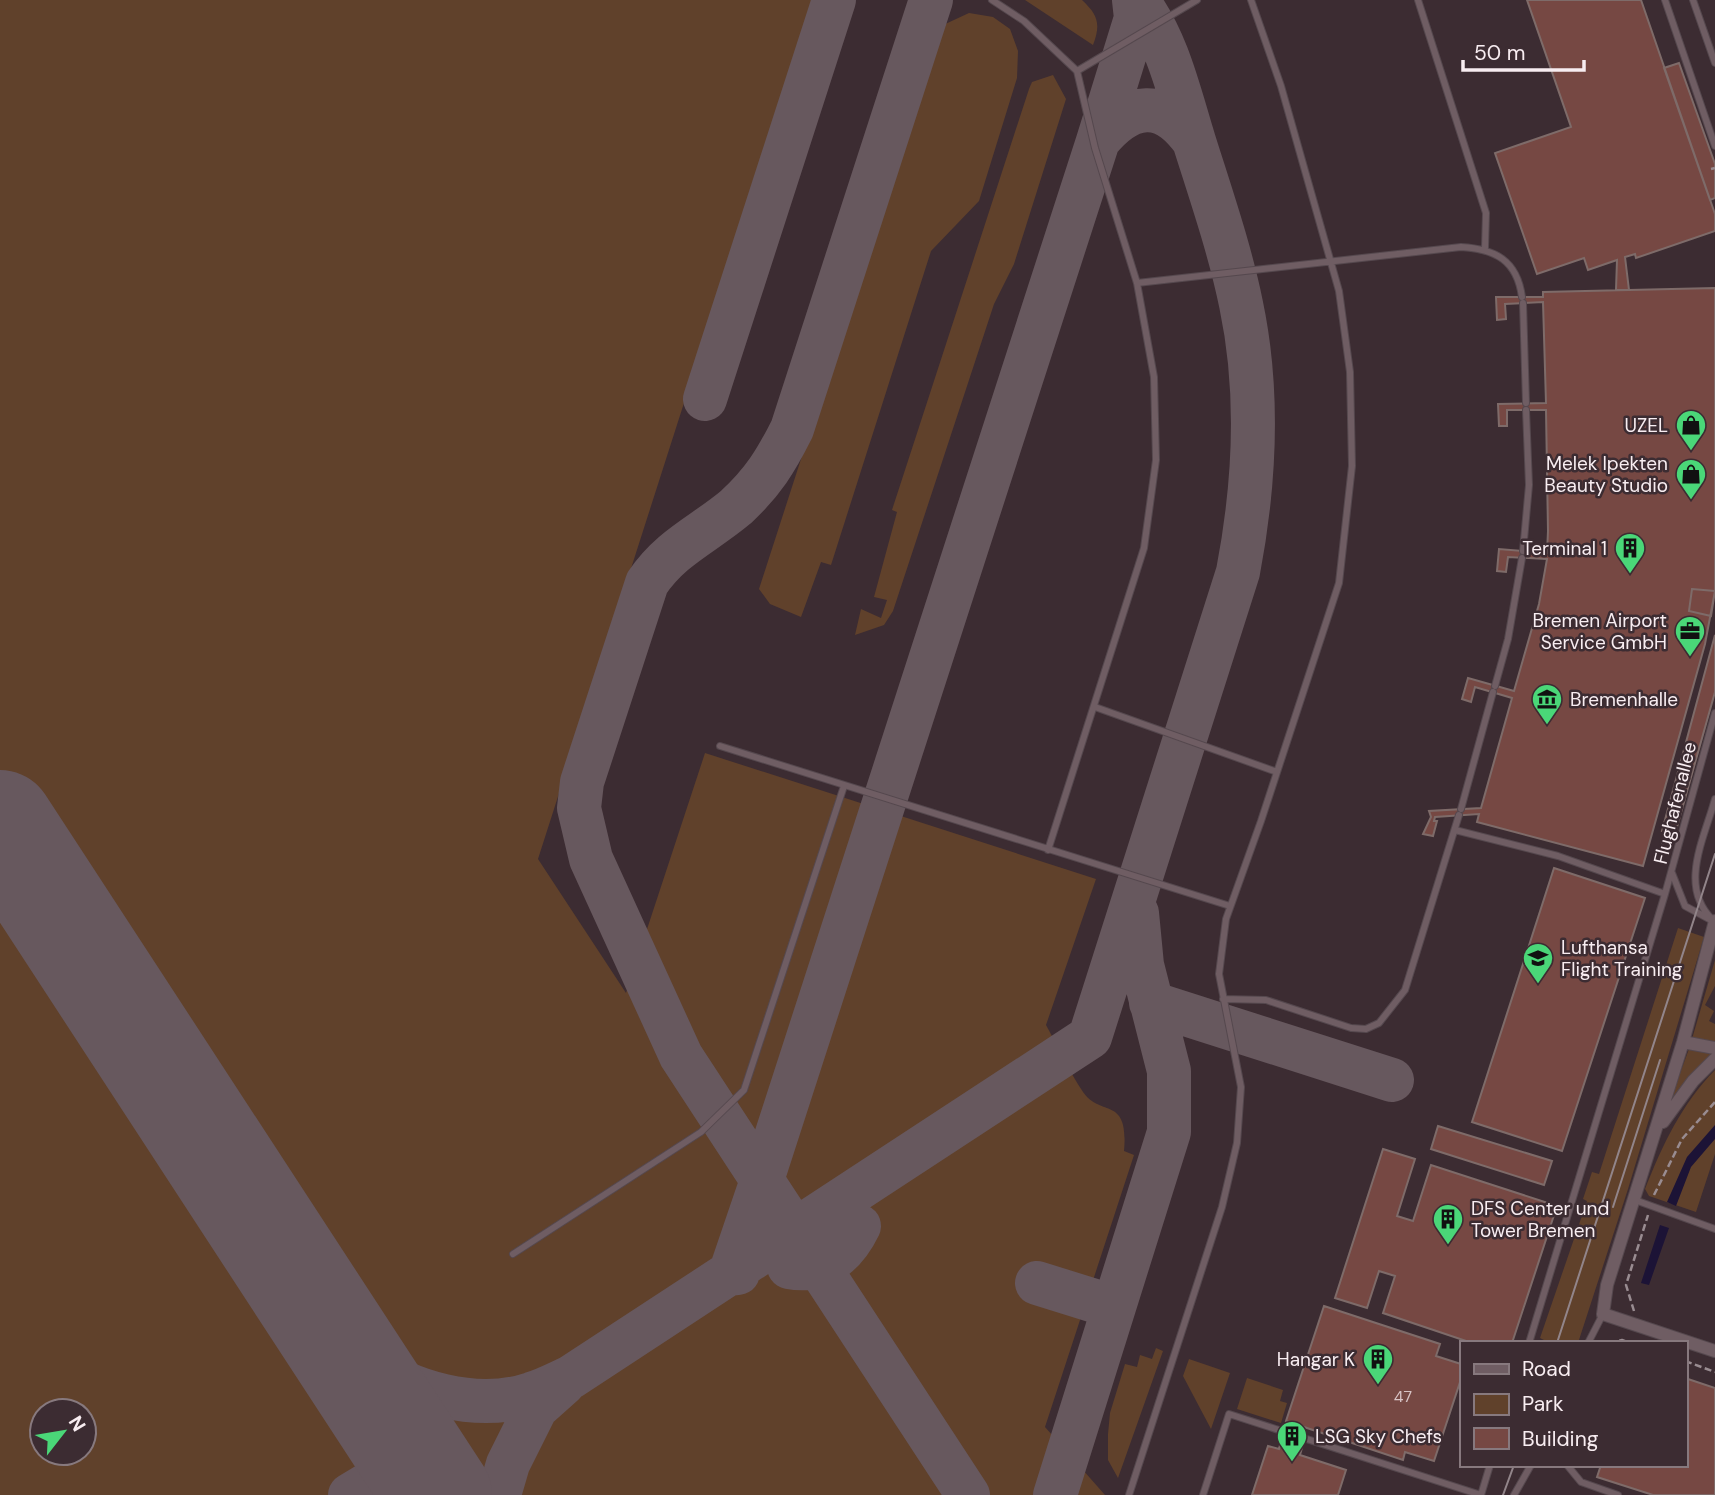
<svg xmlns="http://www.w3.org/2000/svg" width="1715" height="1495" font-family="'DM Sans',sans-serif">
<style>
.green{fill:#60412b;fill-rule:evenodd}
.water{fill:#1c1336}
.lines{fill:none;stroke-linecap:round;stroke-linejoin:round}
.taxiway{stroke:#67585e;stroke-width:44}
.runway{stroke:#67585e;stroke-width:108}
.building{fill:#764843;stroke:#7e6b69;stroke-width:2}
.lane-casing{stroke:#55484e;stroke-width:8}
.street-casing{stroke:#55484e;stroke-width:14}
.path{stroke:#998c91;stroke-width:2.5;stroke-dasharray:7 3.5;stroke-linecap:butt}
.lane{stroke:#6f5d63;stroke-width:6}
.street{stroke:#6f5d63;stroke-width:12}
.tram{stroke:#92858a;stroke-width:2}
.labels{text-anchor:middle;dominant-baseline:central;stroke-width:5;stroke-linejoin:round;paint-order:stroke}
.number-label{font-size:16px;fill:#d8c4c6}
.poi-label{font-size:19px;fill:#f8edf1;stroke:#3c2c32;text-anchor:end}
.street-label{font-size:19px;fill:#f8edf1;stroke:#3c2c32}
</style>
<rect width="100%" height="100%" fill="#3c2c32"/>
<path class="green" d="M 0,0 L 813,0 L 538,859 L 626,993 L 705,753 L 1096,879 L 1046,1025 C 1058,1047 1069,1071 1083,1092 C 1101,1118 1129,1095 1124,1151 L 1134,1155 L 1045,1427 L 1105,1495 L 0,1495 ZM 42,1411 L 84,1411 L 84,1453 L 42,1453 Z
M 1025,0 L 1082,0 C 1098,15 1101,24 1093,45 Z
M 969,13 L 993,17 L 1010,29 L 1018,51 L 1017,78 L 979,201 L 931,251 L 831,565 L 821,562 L 801,617 L 770,604 L 759,589 L 941,26 Z
M 1053,75 L 1066,99 L 1014,264 L 994,304 L 893,611 L 884,625 L 855,635 L 861,609 L 881,618 L 887,600 L 874,597 L 897,512 L 892,510 L 1029,89 L 1032,82 Z
M 1678,928 L 1704,937 L 1628,1189 L 1578,1343 L 1550,1343 L 1540,1338 L 1587,1201 L 1583,1199 L 1592,1172 L 1599,1174 Z
M 1715,960 L 1715,986 L 1705,1005 L 1714,1011 L 1709,1021 L 1715,1024 L 1715,1044 L 1692,1039 Z
M 1689,1049 L 1712,1054 L 1670,1100 Z
M 1715,1070 L 1715,1154 L 1696,1212 L 1649,1196 L 1645,1189 C 1663,1144 1681,1105 1715,1070 Z
M 1156,1348 L 1163,1351 L 1118,1478 L 1108,1460 L 1108,1434 L 1110,1413 L 1125,1364 L 1137,1367 L 1140,1355 L 1152,1359 Z
M 1189,1359 L 1230,1373 L 1211,1429 L 1183,1376 Z
M 1247,1378 L 1283,1390 L 1280,1401 L 1287,1403 L 1281,1423 L 1237,1409 Z"/>
<path class="water" d="M 1715,1125 L 1715,1139 L 1691,1167 L 1676,1206 L 1667,1202 L 1687,1157 Z
M 1660,1225 L 1669,1228 L 1649,1285 L 1641,1283 Z"/>
<g class="lines">
<path class="taxiway" d="M 1098,141 C 1130,102 1163,98 1194,141
M 705,399 L 834,0
M 1151,1003 L 1392,1080
M 789,1267 C 823,1273 845,1255 859,1226
M 738,1273 L 730,1274 L 762,1180 L 681,1056 L 591,859 L 579,808 L 582,782 L 647,583 C 671,547 704,534 736,507 C 763,482 776,461 792,429 L 931,0
M 1037,1283 L 1114,1307
M 301,1286 C 321,1310 339,1339 364,1359 C 408,1393 477,1412 531,1394 C 545,1390 558,1383 571,1377 L 1090,1037 L 1238,572 C 1255,483 1260,394 1241,304 C 1230,250 1211,195 1194,141 C 1179,93 1168,41 1137,0
M 350,1495 L 413,1457
M 499,1495 L 508,1464 L 536,1408 L 564,1383
M 968,1495 L 762,1180 L 1098,141 L 1136,18 L 1134,0
M 1055,1495 L 1169,1132 L 1169,1071 L 1142,965 L 1137,913"/>
<path class="runway" d="M 0,824 L 438,1495"/>
</g>
<path class="building" d="M 1527,0 L 1641,0 L 1715,214 L 1715,231 L 1636,258 L 1635,254 L 1625,257 L 1629,290 L 1616,290 L 1617,260 L 1588,270 L 1584,258 L 1537,274 L 1495,153 L 1571,127 Z
M 1679,63 L 1715,164 L 1715,198 L 1710,200 L 1664,68 Z
M 1715,288 L 1715,591 L 1705,644 L 1643,866 L 1477,822 L 1479,814 L 1435,817 L 1434,821 L 1437,821 L 1433,836 L 1423,834 L 1431,817 L 1429,811 L 1481,808 L 1512,698 L 1475,687 L 1471,702 L 1462,699 L 1468,678 L 1514,691 L 1539,604 L 1547,559 L 1508,557 L 1506,572 L 1497,571 L 1499,549 L 1547,553 L 1548,531 L 1546,410 L 1507,410 L 1507,426 L 1499,426 L 1498,404 L 1546,403 L 1543,302 L 1505,304 L 1506,319 L 1497,320 L 1496,297 L 1543,297 L 1543,292 Z
M 1692,589 L 1715,591 L 1711,616 L 1689,611 Z
M 1715,635 L 1715,692 L 1675,834 L 1662,831 Z
M 1554,868 L 1645,898 L 1562,1151 L 1472,1122 Z
M 1438,1126 L 1552,1161 L 1544,1185 L 1431,1149 Z
M 1383,1149 L 1415,1159 L 1397,1216 L 1413,1221 L 1431,1165 L 1557,1206 L 1512,1343 L 1472,1343 L 1383,1313 L 1395,1276 L 1379,1271 L 1367,1308 L 1335,1298 Z
M 1324,1306 L 1440,1344 L 1436,1356 L 1461,1364 L 1461,1379 L 1434,1461 L 1405,1452 L 1403,1460 L 1286,1421 Z
M 1685,1378 L 1715,1388 L 1715,1495 L 1653,1495 L 1597,1477 L 1601,1465 L 1685,1465 Z
M 1282,1437 L 1303,1444 L 1300,1455 L 1346,1470 L 1338,1495 L 1252,1495 L 1268,1446 L 1279,1449 Z"/>
<g class="lines">
<g class="lane-casing">
<path id="lane" d="M 992,0 L 1024,21 L 1077,71 L 1095,148 L 1137,283 L 1154,377 L 1156,460 L 1144,548 L 1048,850
M 1418,0 L 1486,213 L 1485,248
M 1665,0 L 1715,146
M 1693,0 L 1715,63
M 1077,71 L 1197,0
M 1137,283 L 1461,247 C 1495,249 1517,260 1522,297
M 1523,303 L 1526,403
M 1523,551 L 1529,485 L 1526,410
M 1495,686 L 1508,639 L 1522,558
M 1095,707 L 1277,772
M 720,746 L 1230,906
M 1461,809 L 1493,692
M 1455,830 L 1558,856 L 1665,894
M 1672,873 L 1685,906 L 1711,920
M 1713,920 C 1678,887 1704,839 1715,799
M 1223,999 L 1266,1000 L 1351,1028 L 1366,1029 L 1379,1023 L 1405,990 L 1459,815
M 1635,1200 L 1715,1229
M 513,1254 L 701,1132 L 744,1090 L 844,786
M 1529,1343 L 1665,894 L 1715,713
M 1588,1343 L 1603,1314
M 1567,1465 L 1581,1482 L 1618,1495
M 1129,1495 L 1222,1207 L 1237,1143 L 1241,1087 L 1219,974 L 1226,919 L 1261,821 L 1339,583 L 1352,466 L 1350,372 L 1339,291 L 1281,86 L 1251,0
M 1203,1495 L 1229,1414 L 1481,1495
M 1481,1495 L 1490,1465
M 1514,1495 L 1531,1465"/>
</g>
<g class="street-casing">
<path id="street" d="M 1715,921 L 1683,1042 L 1607,1285 L 1603,1314 L 1715,1351
M 1683,1042 L 1715,1048
M 1663,1122 L 1693,1081 L 1715,1059"/>
</g>
<path class="path" d="M 1711,169 L 1715,168
M 1662,858 L 1659,855 L 1666,832
M 1654,1195 L 1682,1139 L 1715,1102
M 1634,1311 L 1626,1285 L 1648,1215
M 1609,1343 L 1622,1340 L 1631,1343
M 1685,1361 L 1715,1372"/>
<use href="#lane" class="lane"/>
<use href="#street" class="street"/>
<path class="tram" d="M 1613,1207 L 1660,1060
M 1557,1343 L 1715,854
M 1503,1495 L 1514,1465"/>
</g>
<defs>
<g id="shop-pin" transform="scale(1.575)"><path d="M0 17L-7.5 6A9.5 9.5 0 1 1 7.5 6Z" fill="#4ad778" stroke="#3c2c32"/><path d="M-5-2.5h2.3a2.7 3.5 0 0 1 5.4 0H5L5.5 6h-11ZM-1.5-2.5h3a1.5 2.3 0 0 0-3 0Z" fill="#111"/></g>
<g id="building-pin" transform="scale(1.575)"><path d="M0 17L-7.5 6A9.5 9.5 0 1 1 7.5 6Z" fill="#4ad778" stroke="#3c2c32"/><path d="M-4-6H4V6H1V3H-1V6H-4ZM-2.5-4.3h1.7v1.8h-1.7ZM.8-4.3h1.7v1.8H.8ZM-2.5-1h1.7V.8h-1.7ZM.8-1h1.7V.8H.8Z" fill="#111"/></g>
<g id="office-pin" transform="scale(1.575)"><path d="M0 17L-7.5 6A9.5 9.5 0 1 1 7.5 6Z" fill="#4ad778" stroke="#3c2c32"/><path d="M-6-3h4V-5.5h4V-3h4V5H-6ZM-1-4.5V-3h2v-1.5ZM-6 0V1H6V0Z" fill="#111"/></g>
<g id="museum-pin" transform="scale(1.575)"><path d="M0 17L-7.5 6A9.5 9.5 0 1 1 7.5 6Z" fill="#4ad778" stroke="#3c2c32"/><path d="M0-6L6-3V-2H-6V-3ZM-5-1h2V3h-2ZM-1-1h2V3h-2ZM3-1h2V3H3ZM-6 4H6V6H-6Z" fill="#111"/></g>
<g id="university-pin" transform="scale(1.575)"><path d="M0 17L-7.5 6A9.5 9.5 0 1 1 7.5 6Z" fill="#4ad778" stroke="#3c2c32"/><path d="M0-5L7-2L0 1L-7-2ZM-4 1L0 2.5L4 1V4Q0 6-4 4Z" fill="#111"/></g>
</defs>
<g fill-rule="evenodd">
<use href="#shop-pin" x="1691" y="425"/>
<use href="#shop-pin" x="1691" y="474"/>
<use href="#building-pin" x="1630" y="548"/>
<use href="#office-pin" x="1690" y="631"/>
<use href="#museum-pin" x="1547" y="699"/>
<use href="#university-pin" x="1538" y="958"/>
<use href="#building-pin" x="1448" y="1219"/>
<use href="#building-pin" x="1378" y="1359"/>
<use href="#building-pin" x="1292" y="1436"/>
</g>
<g class="labels">
<g class="number-label">
<text x="1403" y="1396">47</text>
</g>
<g class="poi-label">
<text x="1668" y="425">UZEL</text>
<text x="1668" y="463">Melek Ipekten<tspan x="1668" dy="22">Beauty Studio</tspan></text>
<text x="1607" y="548">Terminal 1</text>
<text x="1667" y="620">Bremen Airport<tspan x="1667" dy="22">Service GmbH</tspan></text>
<text x="1570" y="699" text-anchor="start">Bremenhalle</text>
<text x="1561" y="947" text-anchor="start">Lufthansa<tspan x="1561" dy="22">Flight Training</tspan></text>
<text x="1471" y="1208" text-anchor="start">DFS Center und<tspan x="1471" dy="22">Tower Bremen</tspan></text>
<text x="1355" y="1359">Hangar K</text>
<text x="1315" y="1436" text-anchor="start">LSG Sky Chefs</text>
</g>
<g class="street-label">
<text transform="translate(1675 803) rotate(-76)">Flughafenallee</text>
</g>
</g>
<rect x="1460" y="1341" width="228" height="126" fill="#3c2c32" stroke="#87797e" stroke-width="2"/>
<rect x="1474" y="1364" width="35" height="10" fill="#6f5d63" stroke="#87797e" stroke-width="2"/>
<text x="1522" y="1376" font-size="21" fill="#f8edf1">Road</text>
<rect x="1474" y="1394" width="35" height="21" fill="#60412b" stroke="#87797e" stroke-width="2"/>
<text x="1522" y="1411" font-size="21" fill="#f8edf1">Park</text>
<rect x="1474" y="1428" width="35" height="21" fill="#764843" stroke="#87797e" stroke-width="2"/>
<text x="1522" y="1446" font-size="21" fill="#f8edf1">Building</text>
<g transform="translate(63 1432) rotate(59)"><circle r="33" fill="#3c2c32" stroke="#87797e" stroke-width="2"/>
<path d="M0-5L12 26L0 18L-12 26Z" fill="#4ad778"/>
<text y="-10" font-size="19" font-weight="bold" text-anchor="middle" fill="#f8edf1">N</text>
</g>
<path d="M1463 60v10h121v-10" fill="none" stroke="#f8edf1" stroke-width="3.5"/>
<text x="1474" y="60" font-size="21" fill="#f8edf1" stroke="#3c2c32" stroke-width="5" paint-order="stroke">50 m</text>
</svg>
